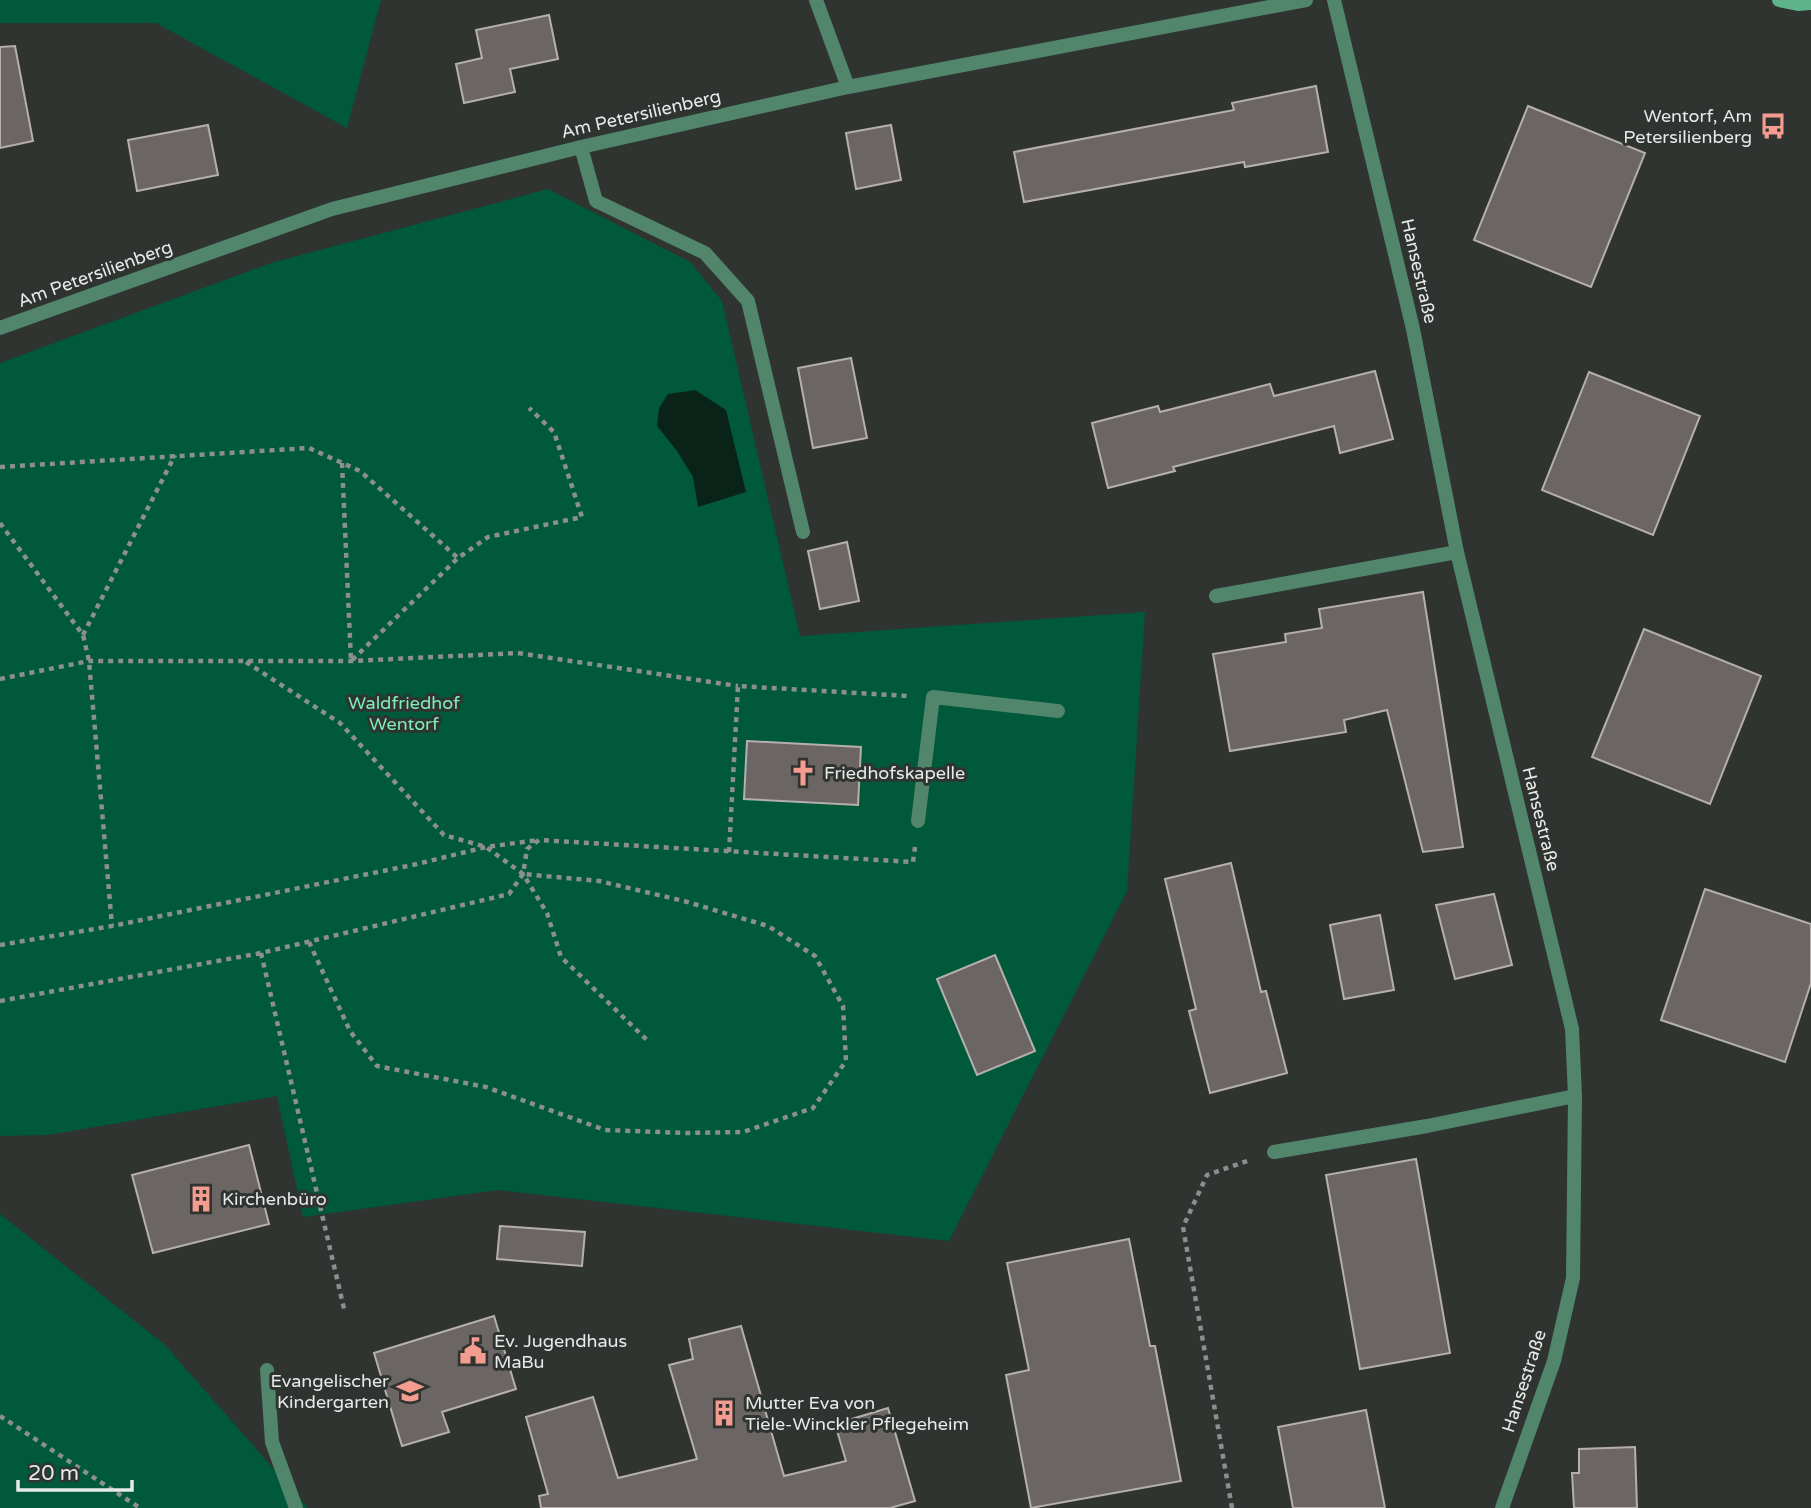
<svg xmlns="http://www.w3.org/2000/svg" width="1811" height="1508" font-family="'Varela Round',sans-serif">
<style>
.green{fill:#00593b}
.water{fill:#0a2318}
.building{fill:#6b6564;stroke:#b6afae;stroke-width:2}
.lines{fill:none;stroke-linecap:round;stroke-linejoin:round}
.path{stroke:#8b8f8d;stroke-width:4.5;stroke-dasharray:5 5;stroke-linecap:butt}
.lane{stroke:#51866c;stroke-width:14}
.street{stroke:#51866c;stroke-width:14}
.secondary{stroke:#5db48c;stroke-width:14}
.labels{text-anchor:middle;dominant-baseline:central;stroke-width:6;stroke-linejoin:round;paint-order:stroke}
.street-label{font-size:18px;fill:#e7eae8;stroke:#2f3431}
.poi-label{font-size:18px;fill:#e7eae8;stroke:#2f3431;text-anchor:start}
.park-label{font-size:18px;fill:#80ecb9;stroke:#2f3431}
</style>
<rect width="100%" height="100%" fill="#2f3431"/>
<path class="green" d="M 0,0 L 381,0 L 347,128 L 156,23 L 0,23 Z
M 548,189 L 690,262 L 722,301 L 800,636 L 1145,612 L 1127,891 L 949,1241 L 498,1190 L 303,1217 L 277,1096 L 48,1135 L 0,1136 L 0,363 L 271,263 Z
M 0,1214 L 164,1344 L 308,1508 L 0,1508 Z"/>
<path class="water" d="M 695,390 L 726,410 L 746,492 L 698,507 L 693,477 L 677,451 L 657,426 L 659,408 L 668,394 Z"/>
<path class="building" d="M 549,15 L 558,59 L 510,69 L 515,92 L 464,103 L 456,64 L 482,58 L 476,30 Z
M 15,46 L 33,141 L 0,148 L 0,47 Z
M 1316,86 L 1328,152 L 1245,167 L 1244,162 L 1024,202 L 1014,152 L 1234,110 L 1232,103 Z
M 1528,106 L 1645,153 L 1591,287 L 1474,240 Z
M 208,125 L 218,175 L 137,191 L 128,140 Z
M 891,125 L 901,180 L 856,189 L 846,133 Z
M 851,358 L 867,438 L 813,448 L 798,368 Z
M 1375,371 L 1393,439 L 1340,453 L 1334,426 L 1173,467 L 1175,471 L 1108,488 L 1092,423 L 1158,406 L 1160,412 L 1270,384 L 1274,396 Z
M 1589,372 L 1700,416 L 1653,535 L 1542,490 Z
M 847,542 L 859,601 L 820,609 L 808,551 Z
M 1423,592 L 1463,847 L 1423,852 L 1387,710 L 1344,720 L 1346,732 L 1230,751 L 1213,654 L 1286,642 L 1285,634 L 1322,628 L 1319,609 Z
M 1644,629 L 1761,676 L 1710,804 L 1592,757 Z
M 747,741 L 861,747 L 858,805 L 744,799 Z
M 1231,863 L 1261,992 L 1266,991 L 1287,1073 L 1210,1093 L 1189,1011 L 1196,1009 L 1165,879 Z
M 1705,889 L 1811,924 L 1811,983 L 1785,1062 L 1661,1020 Z
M 1494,894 L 1512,965 L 1455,979 L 1436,905 Z
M 1380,915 L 1394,990 L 1344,999 L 1330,925 Z
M 995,955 L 1035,1051 L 977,1075 L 937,979 Z
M 249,1145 L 269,1224 L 153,1253 L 132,1175 Z
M 1416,1159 L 1450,1353 L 1360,1369 L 1326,1175 Z
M 500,1226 L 585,1232 L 582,1266 L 497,1259 Z
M 1129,1239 L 1150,1346 L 1155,1346 L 1181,1481 L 1031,1508 L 1006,1375 L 1029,1370 L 1007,1263 Z
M 494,1316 L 516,1389 L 442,1412 L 449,1432 L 402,1446 L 374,1353 Z
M 741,1326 L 784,1476 L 846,1461 L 835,1424 L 888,1408 L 915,1501 L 890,1508 L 541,1508 L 539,1496 L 548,1494 L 526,1417 L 593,1397 L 618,1478 L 697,1459 L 669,1365 L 693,1359 L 689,1339 Z
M 1366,1410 L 1385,1508 L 1293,1508 L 1278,1427 Z
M 1635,1447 L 1637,1508 L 1574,1508 L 1572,1473 L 1579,1473 L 1579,1449 Z"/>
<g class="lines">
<path class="path" d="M 342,463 L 351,661 L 458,558 L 488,537 L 582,517 L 554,432 L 529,408
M 0,467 L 309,448 L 360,471 L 458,558
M 0,523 L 83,635 L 89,661 L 112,926
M 83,635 L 175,455
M 246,662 L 340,723 L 444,835 L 486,847 L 523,874 L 547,913 L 561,957 L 650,1043
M 0,679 L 89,661 L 351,661 L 518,653 L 738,686
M 729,852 L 738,686 L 908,696
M 309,942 L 350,1031 L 377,1066 L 486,1087 L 605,1130 L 687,1133 L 743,1132 L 813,1108 L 846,1061 L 843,1006 L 815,956 L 768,926 L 684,901 L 599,881 L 523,874
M 0,945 L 112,926 L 417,864 L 486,847 L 538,840
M 261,953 L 345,1313
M 0,1001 L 261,953 L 509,894 L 523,874 L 527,849 L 539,840 L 913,862 L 915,847
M 0,1416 L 140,1508
M 1232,1508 L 1183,1227 L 1207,1175 L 1250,1160"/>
<path class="lane" d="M 581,147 L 596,201 L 705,253 L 748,301 L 803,532
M 918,821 L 933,697 L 1058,711"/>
<path class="street" d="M 816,0 L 848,87
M 1334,0 L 1413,329 L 1457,552 L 1572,1029 L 1575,1096 L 1573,1278 L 1554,1361 L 1502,1508
M 0,328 L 332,209 L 581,147 L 848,87 L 1306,0
M 1216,596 L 1457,552
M 1274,1152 L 1427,1126 L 1575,1096
M 267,1370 L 272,1442 L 296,1508"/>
<path class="secondary" d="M 1779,0 L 1798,4 L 1811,3"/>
</g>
<defs>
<g id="bus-bare" transform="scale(2.1)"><path d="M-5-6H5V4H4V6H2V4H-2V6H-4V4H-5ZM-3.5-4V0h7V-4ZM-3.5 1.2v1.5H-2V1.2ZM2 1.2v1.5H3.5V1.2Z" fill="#f59c90" stroke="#2f3431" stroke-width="2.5" paint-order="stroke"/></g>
<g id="church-bare" transform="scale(2.1)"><path d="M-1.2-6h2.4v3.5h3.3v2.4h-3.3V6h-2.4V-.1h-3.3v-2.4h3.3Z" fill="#f59c90" stroke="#2f3431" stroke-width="2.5" paint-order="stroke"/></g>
<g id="building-bare" transform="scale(2.1)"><path d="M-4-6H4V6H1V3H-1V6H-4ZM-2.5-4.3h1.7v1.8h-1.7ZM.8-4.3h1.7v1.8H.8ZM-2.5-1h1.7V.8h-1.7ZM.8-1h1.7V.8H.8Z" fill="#f59c90" stroke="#2f3431" stroke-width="2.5" paint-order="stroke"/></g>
<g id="civic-bare" transform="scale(2.1)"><path d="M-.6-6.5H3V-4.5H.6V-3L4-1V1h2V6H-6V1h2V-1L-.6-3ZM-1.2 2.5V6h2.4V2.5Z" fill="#f59c90" stroke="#2f3431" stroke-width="2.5" paint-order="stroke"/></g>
<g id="school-bare" transform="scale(2.1)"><path d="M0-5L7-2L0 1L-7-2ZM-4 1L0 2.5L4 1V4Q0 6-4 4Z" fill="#f59c90" stroke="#2f3431" stroke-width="2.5" paint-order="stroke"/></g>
</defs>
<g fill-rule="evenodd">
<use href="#bus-bare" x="1773" y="126"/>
<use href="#church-bare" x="803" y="773"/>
<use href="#building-bare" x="201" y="1199"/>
<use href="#civic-bare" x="473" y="1351"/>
<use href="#school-bare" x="410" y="1391"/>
<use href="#building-bare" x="724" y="1413"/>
</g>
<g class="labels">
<g class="street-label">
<text transform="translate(641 114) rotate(-13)">Am Petersilienberg</text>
<text transform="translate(1419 271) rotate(77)">Hansestraße</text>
<text transform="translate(95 274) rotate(-20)">Am Petersilienberg</text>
<text transform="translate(1541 819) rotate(76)">Hansestraße</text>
<text transform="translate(1524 1381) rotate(-72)">Hansestraße</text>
</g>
<g class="poi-label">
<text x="1752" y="116" text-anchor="end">Wentorf, Am<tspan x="1752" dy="21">Petersilienberg</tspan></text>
<text x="824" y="773">Friedhofskapelle</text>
<text x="222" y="1199">Kirchenbüro</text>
<text x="494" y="1341">Ev. Jugendhaus<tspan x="494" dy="21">MaBu</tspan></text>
<text x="389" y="1381" text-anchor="end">Evangelischer<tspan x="389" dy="21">Kindergarten</tspan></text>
<text x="745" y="1403">Mutter Eva von<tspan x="745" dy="21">Tiele-Winckler Pflegeheim</tspan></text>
</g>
<g class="park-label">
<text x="404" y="703">Waldfriedhof<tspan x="404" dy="21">Wentorf</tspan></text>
</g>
</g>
<path d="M18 1480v10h114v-10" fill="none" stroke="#e7eae8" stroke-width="3.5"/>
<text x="28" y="1480" font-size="21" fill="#e7eae8" stroke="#2f3431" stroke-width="5" paint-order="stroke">20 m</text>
</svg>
